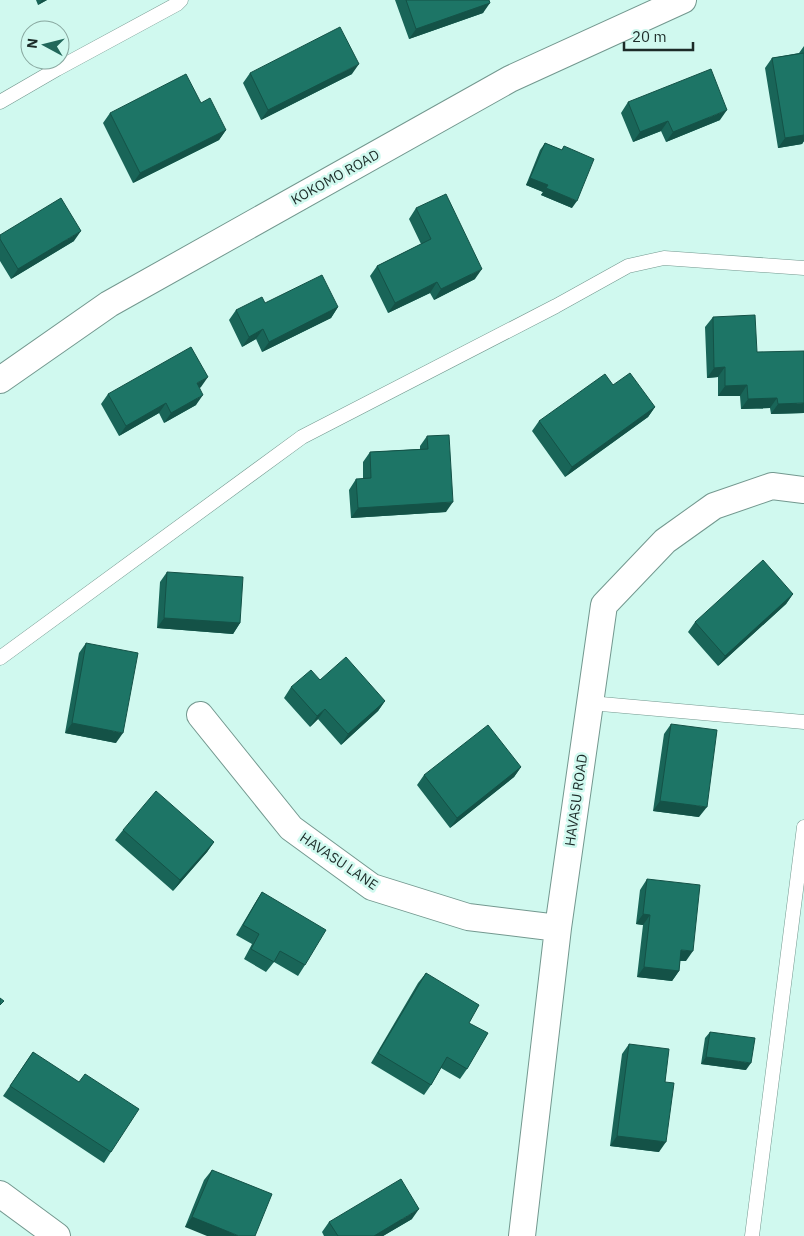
<svg xmlns="http://www.w3.org/2000/svg" width="804" height="1236" font-family="'IBM Plex Sans',sans-serif">
<style>
.lines{fill:none;stroke-linecap:round;stroke-linejoin:round}
.lane-casing{stroke:#73988f;stroke-width:15}
.street-casing{stroke:#73988f;stroke-width:28}
.lane{stroke:#fff;stroke-width:14}
.street{stroke:#fff;stroke-width:26}
.wall{fill:#196558}
.shaded-wall{fill:#145247}
.building{fill:#1d7566;stroke:#145247}
.labels{text-anchor:middle;dominant-baseline:central;stroke-width:5;stroke-linejoin:round;paint-order:stroke}
.street-label{font-size:14px;fill:#1c2b28;stroke:#d0f9ef}
</style>
<rect width="100%" height="100%" fill="#d0f9ef"/>
<g class="lines">
<g class="lane-casing">
<path id="lane" d="M 0,102 L 57,69 L 177,4 L 181,0
M 0,658 L 302,437 L 556,306 L 628,266 L 664,258 L 804,268
M 590,703 L 804,722
M 752,1236 L 804,827"/>
</g>
<g class="street-casing">
<path id="street" d="M 0,380 L 109,304 L 510,79 L 683,0
M 200,715 L 291,828 L 372,887 L 468,917 L 558,928
M 0,1194 L 57,1236
M 522,1236 L 558,928 L 604,605 L 665,541 L 714,506 L 772,486 L 804,490"/>
</g>
<use href="#lane" class="lane"/>
<use href="#street" class="street"/>
</g>
<path class="wall" d="M 36,0 L 47,0 L 38,5 Z
M 395,0 L 489,0 L 483,13 L 409,39 Z
M 804,46 L 804,141 L 802,144 L 778,148 L 765,68 L 772,58 L 799,53 Z
M 250,73 L 352,74 L 261,120 L 243,83 Z
M 628,102 L 720,120 L 666,142 L 661,131 L 633,142 L 621,113 Z
M 110,113 L 226,130 L 219,140 L 133,183 L 103,123 Z
M 545,143 L 562,150 L 564,146 L 572,208 L 541,195 L 543,192 L 526,185 L 540,150 Z
M 416,208 L 475,279 L 434,300 L 430,293 L 388,313 L 370,276 L 377,266 L 421,244 L 409,219 Z
M 0,235 L 74,241 L 11,279 L 0,261 Z
M 265,303 L 338,307 L 331,318 L 262,352 L 256,339 L 242,347 L 229,320 L 236,310 Z
M 713,317 L 757,352 L 804,413 L 771,414 L 770,408 L 741,409 L 740,396 L 718,396 L 718,377 L 707,378 L 705,327 Z
M 613,385 L 655,407 L 648,417 L 565,477 L 532,431 L 539,421 Z
M 201,387 L 199,388 L 196,405 L 164,423 L 159,413 L 119,436 L 101,404 L 108,394 Z
M 427,436 L 446,512 L 351,518 L 349,490 L 356,479 L 363,479 L 363,462 L 370,452 L 420,449 L 420,446 Z
M 167,572 L 240,623 L 233,634 L 157,628 L 160,582 Z
M 793,594 L 786,604 L 718,666 L 688,632 L 695,622 Z
M 86,643 L 116,743 L 65,733 L 79,653 Z
M 320,680 L 385,701 L 378,711 L 341,745 L 318,719 L 310,727 L 284,698 L 291,687 Z
M 671,724 L 699,817 L 653,811 L 664,734 Z
M 521,767 L 514,777 L 450,828 L 417,785 L 424,775 Z
M 123,830 L 214,842 L 207,852 L 173,891 L 115,840 Z
M 647,879 L 686,961 L 680,961 L 679,971 L 672,981 L 637,977 L 643,925 L 636,924 L 640,890 Z
M 262,892 L 305,965 L 298,976 L 274,962 L 266,972 L 244,959 L 252,944 L 236,935 L 255,903 Z
M 426,973 L 469,1023 L 467,1069 L 460,1079 L 441,1068 L 431,1085 L 424,1095 L 371,1063 L 418,983 Z
M 710,1032 L 746,1070 L 701,1064 L 705,1038 Z
M 629,1044 L 665,1082 L 659,1152 L 610,1146 L 622,1054 Z
M 33,1052 L 111,1152 L 104,1163 L 3,1096 Z
M 212,1170 L 255,1236 L 185,1227 L 204,1180 Z
M 412,1219 L 383,1236 L 324,1236 L 322,1232 L 329,1222 Z"/>
<path class="shaded-wall" d="M 42,0 L 47,0 L 38,5 Z
M 490,3 L 483,13 L 409,39 L 416,29 Z
M 359,64 L 352,74 L 261,120 L 268,110 Z
M 727,110 L 720,120 L 666,142 L 673,132 Z
M 668,121 L 661,131 L 633,142 L 640,132 Z
M 226,130 L 219,140 L 133,183 L 140,173 Z
M 804,135 L 804,141 L 802,144 L 778,148 L 785,138 Z
M 530,178 L 548,185 L 543,192 L 526,185 Z
M 546,188 L 577,201 L 572,208 L 541,195 Z
M 81,231 L 74,241 L 11,279 L 18,269 Z
M 482,269 L 475,279 L 434,300 L 441,289 Z
M 437,282 L 430,293 L 388,313 L 395,303 Z
M 338,307 L 331,318 L 262,352 L 269,342 Z
M 263,329 L 256,339 L 242,347 L 249,337 Z
M 725,367 L 718,377 L 707,378 L 714,368 Z
M 208,377 L 201,387 L 190,394 L 197,383 Z
M 747,385 L 740,396 L 718,396 L 725,386 Z
M 203,395 L 196,405 L 164,423 L 171,413 Z
M 777,398 L 770,408 L 741,409 L 748,399 Z
M 166,403 L 159,413 L 119,436 L 126,426 Z
M 804,403 L 804,413 L 771,414 L 778,404 Z
M 655,407 L 648,417 L 565,477 L 572,467 Z
M 453,502 L 446,512 L 351,518 L 358,508 Z
M 793,594 L 786,604 L 718,666 L 725,656 Z
M 164,618 L 240,623 L 233,634 L 157,628 Z
M 385,701 L 378,711 L 341,745 L 348,734 Z
M 325,709 L 318,719 L 310,727 L 317,716 Z
M 72,723 L 123,733 L 116,743 L 65,733 Z
M 521,767 L 514,777 L 450,828 L 457,818 Z
M 660,801 L 707,807 L 699,817 L 653,811 Z
M 214,842 L 207,852 L 173,891 L 180,880 Z
M 643,914 L 650,915 L 643,925 L 636,924 Z
M 681,950 L 693,951 L 686,961 L 674,960 Z
M 644,967 L 679,971 L 672,981 L 637,977 Z
M 706,1057 L 751,1063 L 746,1070 L 701,1064 Z
M 617,1136 L 666,1142 L 659,1152 L 610,1146 Z
M 419,1209 L 412,1219 L 383,1236 L 374,1236 Z
M 192,1217 L 239,1236 L 207,1236 L 185,1227 Z"/>
<path class="building" d="M 406,0 L 489,0 L 490,3 L 416,29 Z
M 340,27 L 359,64 L 268,110 L 250,73 Z
M 804,53 L 804,135 L 785,138 L 772,58 Z
M 711,69 L 727,110 L 673,132 L 668,121 L 640,132 L 628,102 Z
M 186,74 L 201,103 L 210,98 L 226,130 L 140,173 L 110,113 Z
M 545,143 L 562,150 L 564,146 L 594,159 L 577,201 L 546,188 L 548,185 L 530,178 Z
M 446,194 L 482,269 L 441,289 L 437,282 L 395,303 L 377,266 L 431,239 L 416,208 Z
M 61,198 L 81,231 L 18,269 L 0,239 L 0,235 Z
M 322,275 L 338,307 L 269,342 L 263,329 L 249,337 L 236,310 L 262,297 L 265,303 Z
M 755,315 L 757,352 L 804,351 L 804,403 L 778,404 L 777,398 L 748,399 L 747,385 L 725,386 L 725,367 L 714,368 L 713,317 Z
M 191,347 L 208,377 L 197,383 L 203,395 L 171,413 L 166,403 L 126,426 L 108,394 Z
M 630,373 L 655,407 L 572,467 L 539,421 L 605,374 L 613,385 Z
M 449,435 L 453,502 L 358,508 L 356,479 L 371,478 L 370,452 L 428,449 L 427,436 Z
M 763,560 L 793,594 L 725,656 L 695,622 Z
M 167,572 L 243,577 L 240,623 L 164,618 Z
M 86,643 L 138,653 L 123,733 L 72,723 Z
M 346,657 L 385,701 L 348,734 L 325,709 L 317,716 L 291,687 L 311,670 L 320,680 Z
M 671,724 L 717,730 L 707,807 L 660,801 Z
M 488,725 L 521,767 L 457,818 L 424,775 Z
M 156,791 L 214,842 L 180,880 L 123,830 Z
M 647,879 L 700,885 L 693,951 L 681,950 L 679,971 L 644,967 L 650,915 L 643,914 Z
M 262,892 L 326,930 L 305,965 L 280,951 L 274,962 L 251,949 L 259,934 L 243,925 Z
M 426,973 L 479,1005 L 469,1023 L 488,1033 L 467,1069 L 447,1057 L 431,1085 L 378,1053 Z
M 0,998 L 4,1001 L 0,1005 Z
M 710,1032 L 755,1038 L 751,1063 L 706,1057 Z
M 629,1044 L 669,1049 L 665,1082 L 674,1083 L 666,1142 L 617,1136 Z
M 33,1052 L 79,1082 L 85,1074 L 139,1109 L 111,1152 L 10,1086 Z
M 212,1170 L 272,1194 L 255,1236 L 239,1236 L 192,1217 Z
M 401,1179 L 419,1209 L 374,1236 L 338,1236 L 329,1222 Z"/>
<g class="labels">
<g class="street-label">
<text transform="translate(335 177) rotate(-29)">KOKOMO ROAD</text>
<text transform="translate(576 800) rotate(-82)">HAVASU ROAD</text>
<text transform="translate(339 861) rotate(34)">HAVASU LANE</text>
</g>
</g>
<g transform="translate(45 45) rotate(277)"><circle r="24" fill="#d0f9ef" stroke="#88a79f"/>
<path d="M0-4L9 19L0 12L-9 19Z" fill="#21675a"/>
<text y="-8" font-size="14" font-weight="bold" text-anchor="middle" fill="#1c2b28">N</text>
</g>
<path d="M624 42v8h69v-8" fill="none" stroke="#1c2b28" stroke-width="2.5"/>
<text x="632" y="42" font-size="15" fill="#1c2b28" stroke="#d0f9ef" stroke-width="4" paint-order="stroke">20 m</text>
</svg>
